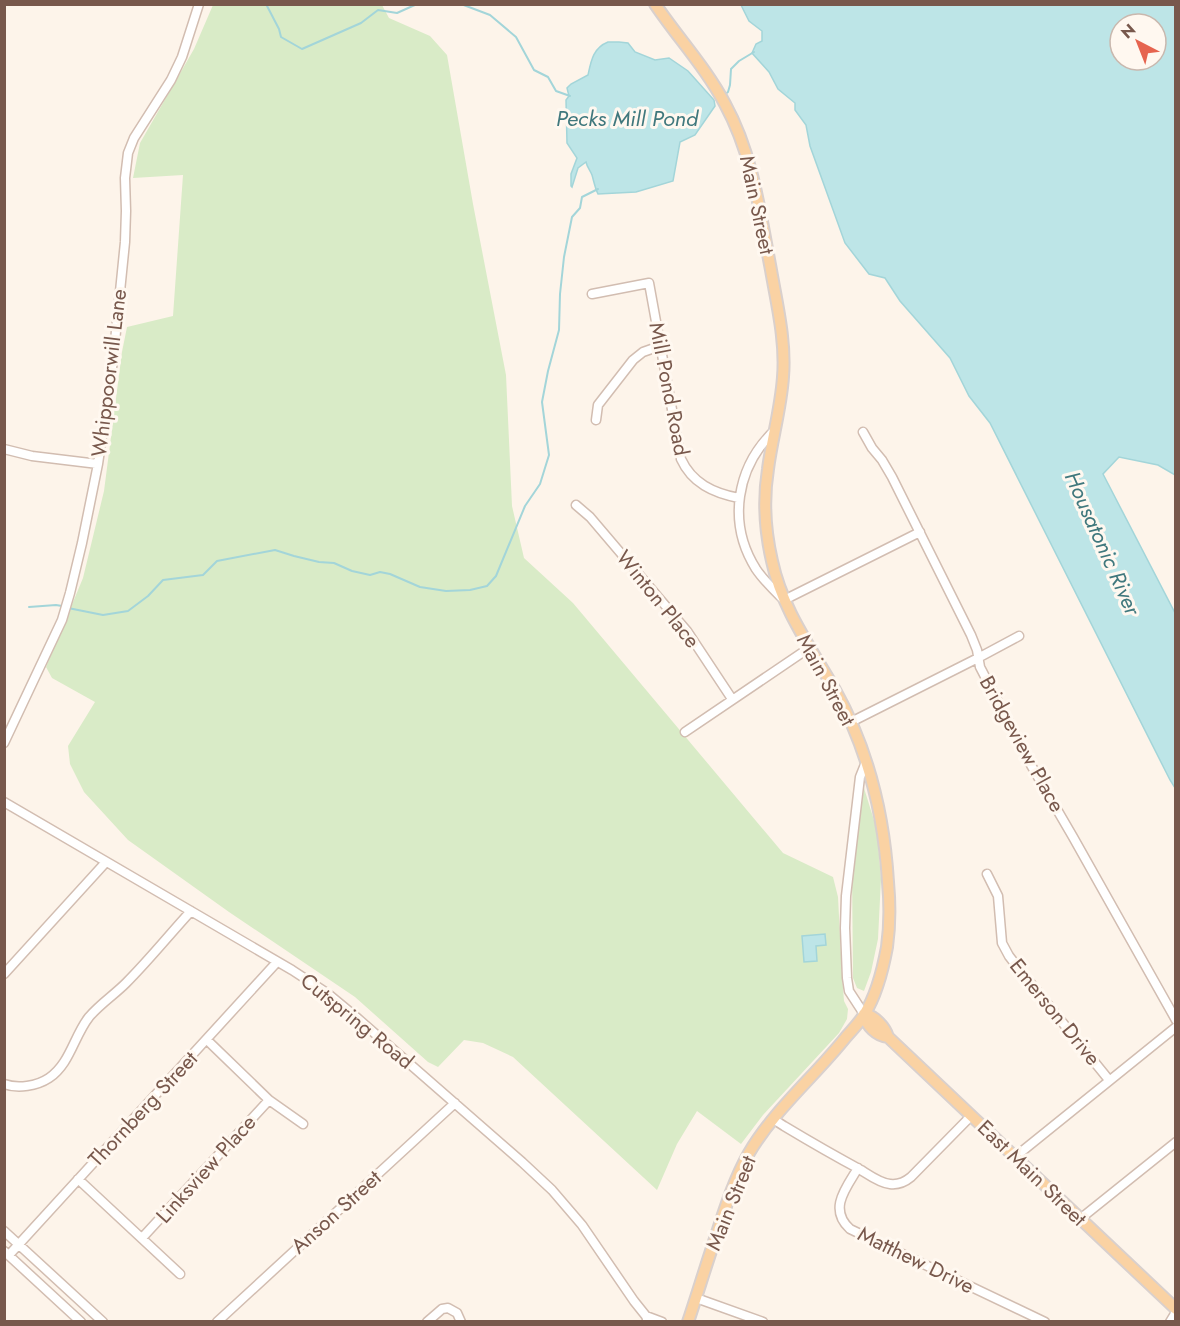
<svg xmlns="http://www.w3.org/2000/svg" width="1180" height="1326" font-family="Jost,sans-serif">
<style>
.green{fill:#d9ebc7}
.water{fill:#bde5e7;stroke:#a3d5d9;stroke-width:1.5;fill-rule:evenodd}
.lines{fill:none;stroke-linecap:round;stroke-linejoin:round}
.stream{stroke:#a3d5d9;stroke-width:2}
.minor-casing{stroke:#d2bdb1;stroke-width:11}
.major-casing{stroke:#d9d0cd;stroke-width:14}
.minor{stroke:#fff;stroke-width:8}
.major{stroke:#fad2a3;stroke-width:10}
.labels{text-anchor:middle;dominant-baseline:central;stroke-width:6;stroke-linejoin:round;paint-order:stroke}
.street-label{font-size:21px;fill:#78584c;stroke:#fff8f0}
.water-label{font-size:22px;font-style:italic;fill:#40787d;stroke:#fff8f0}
</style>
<rect width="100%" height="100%" fill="#fdf4ea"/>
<path class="green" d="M 213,5 L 382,5 L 389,18 L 430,36 L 447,55 L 473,204 L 506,375 L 512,506 L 524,558 L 573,603 L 783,853 L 833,877 L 838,897 L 842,975 L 844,1001 L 848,1009 L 847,1019 L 839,1033 L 763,1115 L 741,1144 L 697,1111 L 677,1144 L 657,1190 L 513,1057 L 483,1043 L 464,1040 L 438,1067 L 428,1062 L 355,997 L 229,912 L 128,840 L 84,792 L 70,764 L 68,746 L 95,702 L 52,678 L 46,667 L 83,578 L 104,491 L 122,352 L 127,327 L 173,316 L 183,175 L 133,178 L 140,143 L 194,49 Z
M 864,788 L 877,830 L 881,879 L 878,939 L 871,972 L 864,991 L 857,988 L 853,978 L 852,873 Z"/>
<path class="water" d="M 741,5 L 1175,5 L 1175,475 L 1158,465 L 1119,457 L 1103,474 L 1175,613 L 1175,788 L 1170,780 L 990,423 L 969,396 L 950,358 L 900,301 L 885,278 L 869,274 L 845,243 L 810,146 L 806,125 L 795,110 L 795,103 L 778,89 L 769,72 L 752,53 L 756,44 L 762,41 L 762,31 L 749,21 ZM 1120,24 L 1156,24 L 1156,60 L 1120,60 Z
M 608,42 L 619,42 L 628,43 L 635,52 L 655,60 L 669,58 L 688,71 L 714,100 L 715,106 L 695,135 L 680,142 L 673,181 L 636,192 L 598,194 C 595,188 594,182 592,175 C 590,170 587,167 586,162 L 578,168 L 572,187 L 571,186 L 571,174 L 577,158 L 567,143 L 566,100 L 569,96 L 567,88 L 571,84 L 588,75 C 591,61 593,48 608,42 Z
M 825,934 L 826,945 L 816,946 L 817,961 L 804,962 L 802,936 Z"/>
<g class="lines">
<path class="stream" d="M 266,4 L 279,29 L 281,37 L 302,49 L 361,23 L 378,10 L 397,13 L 417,4
M 461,4 L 490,15 L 516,37 L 534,70 L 548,77 L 556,91 L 570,96
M 724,95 L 728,92 L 730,85 L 731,69 L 739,61 L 754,52
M 29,607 L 56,605 L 62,606
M 68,608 L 103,615 L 128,611 L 148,596 L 163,580 L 203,575 L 217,561 L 275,550 L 294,556 L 319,562 L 334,563 L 352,571 L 370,575 L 380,572 L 390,574 L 420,587 L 446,591 L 470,590 L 487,586 L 496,576 L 525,506 L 540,484 L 549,455 L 542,402 L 548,371 L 559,330 L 560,294 L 564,257 L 572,217 L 580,208 L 582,197 L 598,189"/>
<g class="minor-casing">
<path id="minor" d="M 592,294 L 649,283 L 681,459 C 692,483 713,493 739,498
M 596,420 L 598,405 L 633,360 L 643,352 L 660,346
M 775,430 C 736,467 727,523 756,569 C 764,581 774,590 784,600 L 920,532
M 863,432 L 872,448 L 882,460 L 892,477 L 971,635 L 977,650 L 980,667 L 1031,765 L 1073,837 L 1176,1020
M 4,449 L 32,456 L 98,464
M 576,505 L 590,517 L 687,631 L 732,699
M 851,722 L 978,658 L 1019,636
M 685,732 L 809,648
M 4,743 L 62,620 L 70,593 L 82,543 L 98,464 L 113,361 L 125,242 L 126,211 L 125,178 L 128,153 L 134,138 L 171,80 L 182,57 L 199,4
M 4,802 L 292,970 L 327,993 L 356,1017 L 522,1162 L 552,1190 L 582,1225 L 634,1301 L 646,1316 L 648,1322
M 987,874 L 998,896 L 1002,943 L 1009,956 L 1016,965 L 1109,1080
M 4,974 L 106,862
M 864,1014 L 849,991 L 847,978 L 845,928 L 846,896 L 860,777 L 866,762
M 207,1040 L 269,1100 L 303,1124
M 4,1084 C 18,1089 37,1086 49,1078 C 70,1064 74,1036 89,1017 C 100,1004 114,995 126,983 C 149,960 169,935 191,911
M 773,1119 L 784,1126 C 809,1141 835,1156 861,1170 C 869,1175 880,1183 890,1184 C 898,1185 905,1182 911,1177 L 971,1116
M 1015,1157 L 1176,1027
M 858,1168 C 846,1188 828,1209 850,1229 L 1045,1322
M 78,1179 L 180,1274
M 1080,1219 L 1176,1142
M 4,1231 L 103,1322
M 142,1238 L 269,1100
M 4,1251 L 81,1322
M 9,1255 L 277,962
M 696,1298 L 763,1322
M 646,1316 L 662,1322
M 217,1322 L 455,1103
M 427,1322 L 442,1309 L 448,1308 L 457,1313 L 461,1322
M 1170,1322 L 1176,1312"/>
</g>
<g class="major-casing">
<path id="major" d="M 655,4 C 678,38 706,68 725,104 C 753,155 760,213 771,270 C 777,305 786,341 783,377 C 781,408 772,438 768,469 C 763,500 765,531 772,561 C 782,609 811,648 835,690 C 868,749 884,815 888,882 C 890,904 890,926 887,947 C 883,969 876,996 864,1015 C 859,1023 852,1030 846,1037 C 815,1076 775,1109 749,1153 C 735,1178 726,1205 717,1233 C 707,1262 698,1292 688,1322
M 864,1014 C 875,1016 885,1027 888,1037 L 1176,1309
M 864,1014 C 866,1026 877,1036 888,1037"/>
</g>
<use href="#minor" class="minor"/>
<use href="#major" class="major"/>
</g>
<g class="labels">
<g class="street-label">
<text transform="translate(757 205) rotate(78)">Main Street</text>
<text transform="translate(109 373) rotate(-83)">Whippoorwill Lane</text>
<text transform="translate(669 389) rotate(79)">Mill Pond Road</text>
<text transform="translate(658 599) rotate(51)">Winton Place</text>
<text transform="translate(826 680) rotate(62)">Main Street</text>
<text transform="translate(1022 744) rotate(61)">Bridgeview Place</text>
<text transform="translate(1055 1012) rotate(51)">Emerson Drive</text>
<text transform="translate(357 1021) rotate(39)">Cutspring Road</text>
<text transform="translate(143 1109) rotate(-47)">Thornberg Street</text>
<text transform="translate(206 1169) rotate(-48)">Linksview Place</text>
<text transform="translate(1032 1173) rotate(44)">East Main Street</text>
<text transform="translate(731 1203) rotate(-68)">Main Street</text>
<text transform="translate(336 1212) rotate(-42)">Anson Street</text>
<text transform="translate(916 1260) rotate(26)">Matthew Drive</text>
</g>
<g class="water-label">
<text x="627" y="118">Pecks Mill Pond</text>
<text transform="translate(1103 543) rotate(66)">Housatonic River</text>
</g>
</g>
<rect width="1180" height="1326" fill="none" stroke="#78584c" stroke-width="12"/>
<g transform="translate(1138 42) rotate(318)"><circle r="28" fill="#fff8f0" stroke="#c9b8ae" stroke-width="1.5"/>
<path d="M0-4.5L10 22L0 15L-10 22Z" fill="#e6644f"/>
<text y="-9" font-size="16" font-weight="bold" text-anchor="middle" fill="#78584c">N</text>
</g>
</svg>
